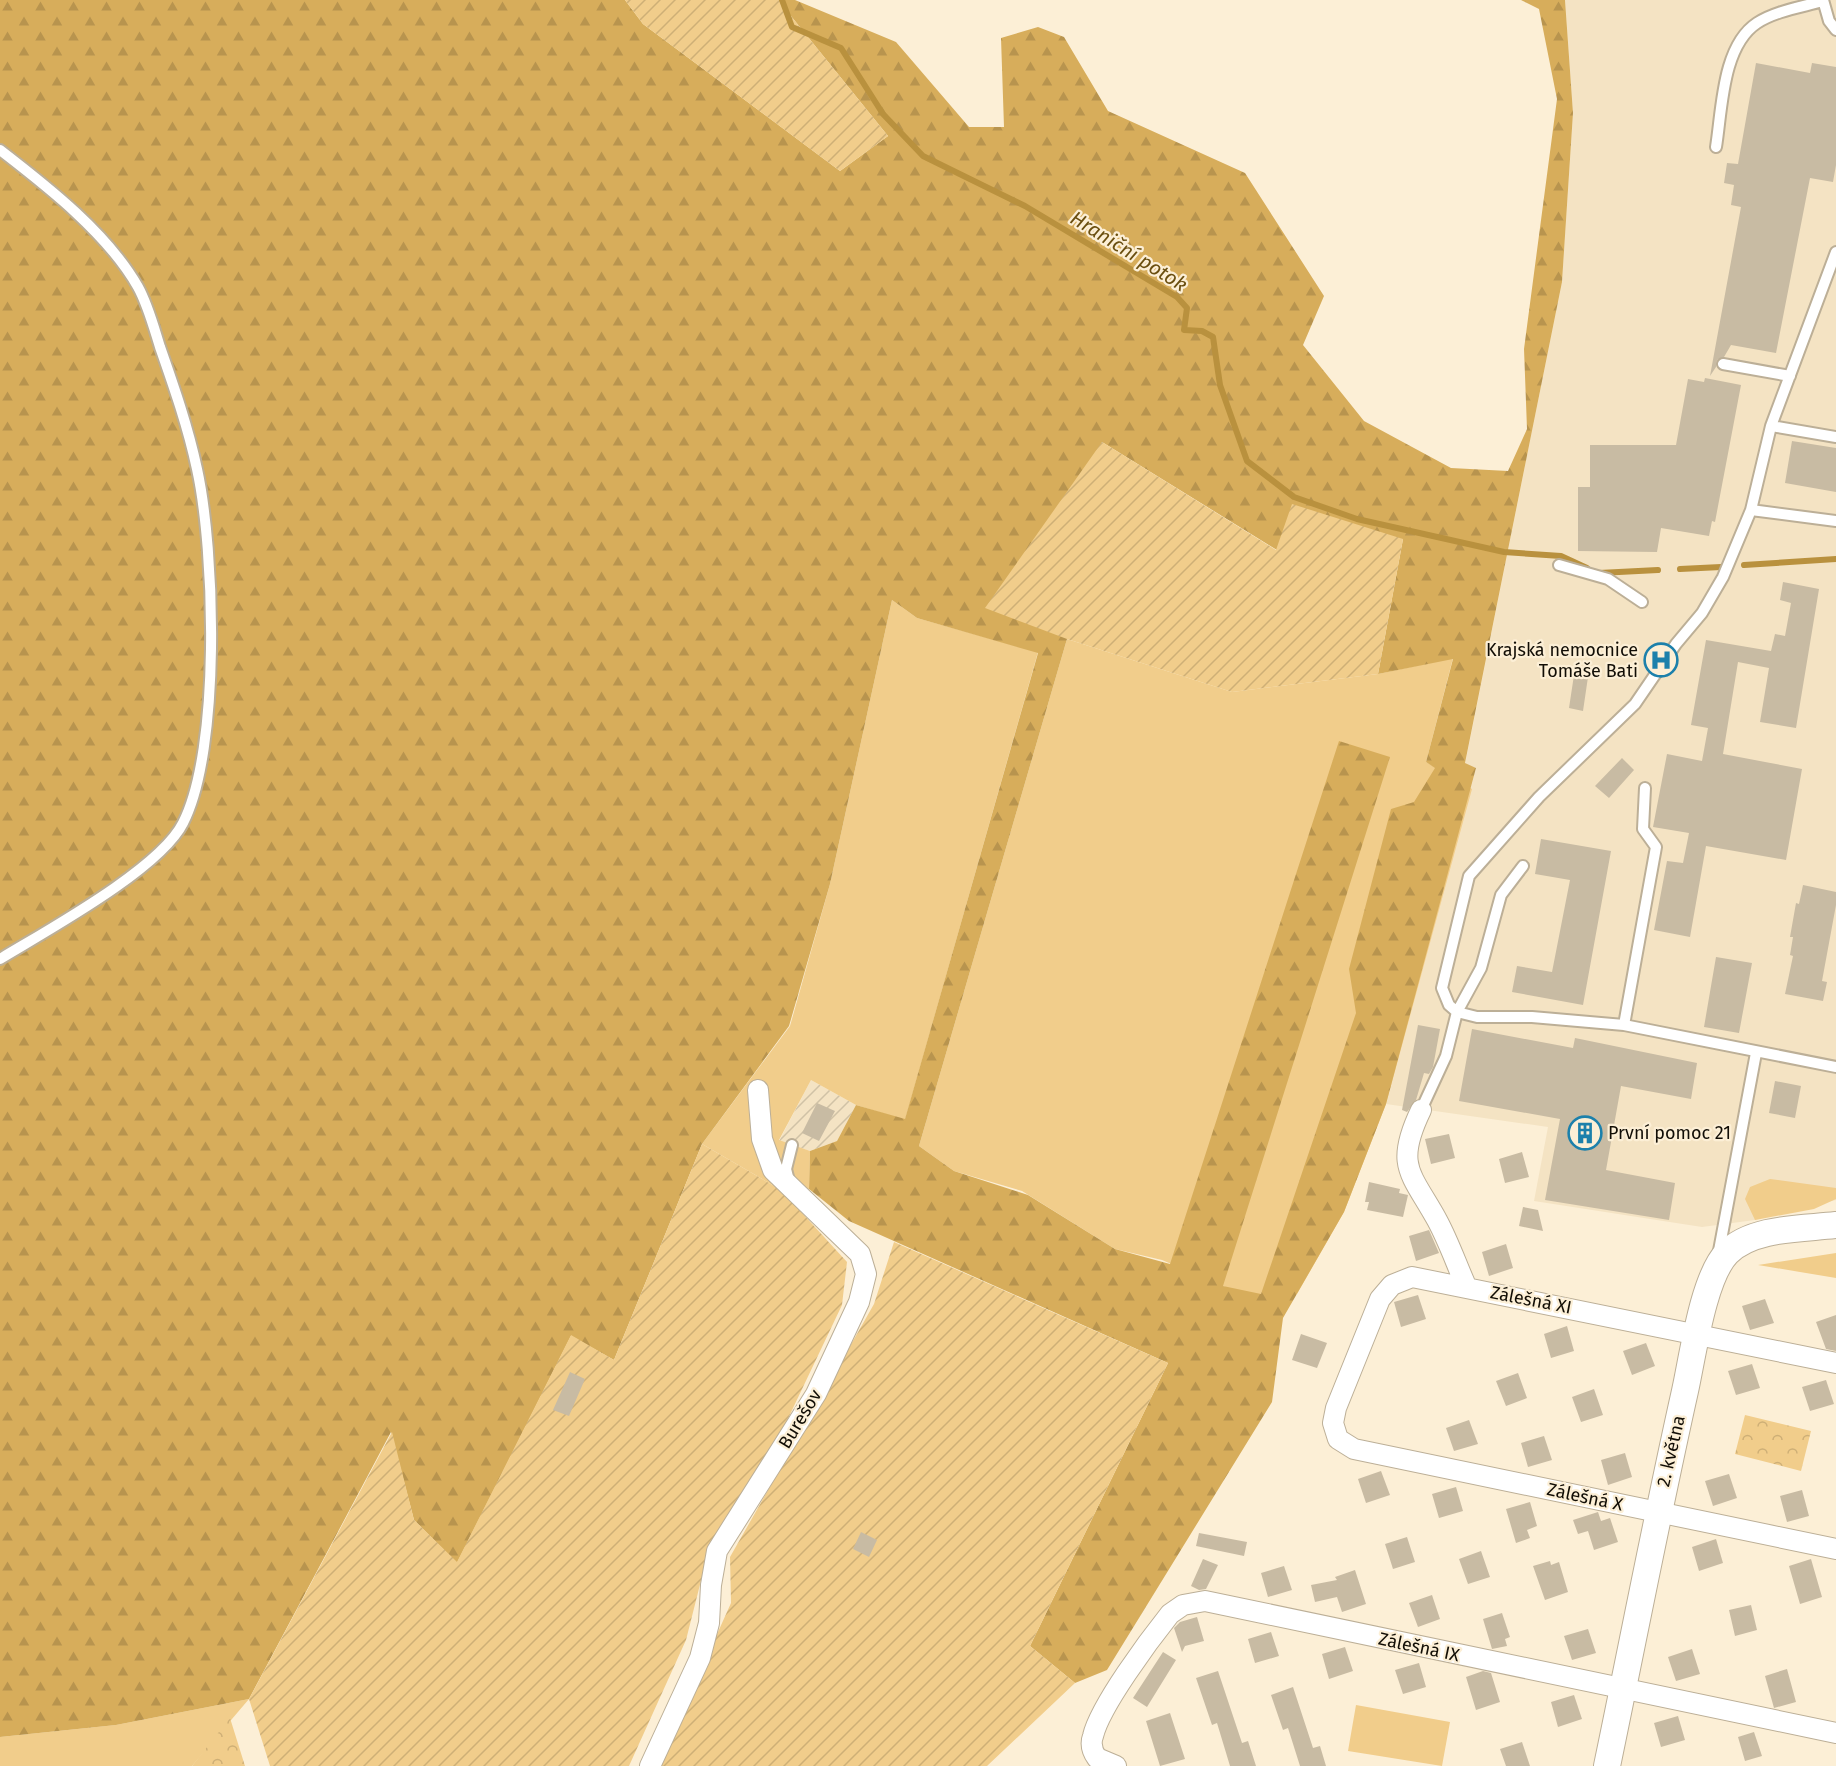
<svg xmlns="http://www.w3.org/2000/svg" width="1836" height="1766" font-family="'Fira Sans',sans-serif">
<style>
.built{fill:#f4e3c3}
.industrial{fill:url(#industrial-furrows)}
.grass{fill:#f1cd8b}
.forest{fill:url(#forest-firs);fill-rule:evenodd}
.park{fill:url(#park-crowns)}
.garden{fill:url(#garden-furrows)}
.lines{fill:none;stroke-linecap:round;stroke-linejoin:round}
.stream{stroke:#b9913e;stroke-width:6}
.building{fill:#c8bba3}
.service-casing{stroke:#bcaf97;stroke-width:14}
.minor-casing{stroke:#bcaf97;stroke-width:22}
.tertiary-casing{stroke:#bcaf97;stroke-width:28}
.service{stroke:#fff;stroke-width:10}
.minor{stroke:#fff;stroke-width:20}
.tertiary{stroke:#fff;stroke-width:26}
.labels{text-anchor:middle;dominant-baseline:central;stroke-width:4.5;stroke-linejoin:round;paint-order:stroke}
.poi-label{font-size:18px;fill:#110d05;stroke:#fcefd6;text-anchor:end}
.street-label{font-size:18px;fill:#110d05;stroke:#fcefd6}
.water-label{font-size:20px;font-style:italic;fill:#6b4f10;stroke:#fcefd6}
</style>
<defs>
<pattern id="industrial-furrows" width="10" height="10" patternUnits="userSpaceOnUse" patternTransform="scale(1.5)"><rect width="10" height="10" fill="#f4e3c3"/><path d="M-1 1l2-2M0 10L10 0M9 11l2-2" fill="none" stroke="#d0c2a6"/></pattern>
<pattern id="forest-firs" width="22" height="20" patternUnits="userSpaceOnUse" patternTransform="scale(1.5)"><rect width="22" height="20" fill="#d7ad5b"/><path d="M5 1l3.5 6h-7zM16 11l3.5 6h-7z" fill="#b8944e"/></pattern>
<pattern id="park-crowns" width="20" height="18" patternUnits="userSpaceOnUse" patternTransform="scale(1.5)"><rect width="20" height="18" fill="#f1cd8b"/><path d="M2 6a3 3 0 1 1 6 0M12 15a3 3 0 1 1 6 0" fill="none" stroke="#ceaf76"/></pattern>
<pattern id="garden-furrows" width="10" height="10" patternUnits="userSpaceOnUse" patternTransform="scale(1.5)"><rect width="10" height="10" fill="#f1cd8b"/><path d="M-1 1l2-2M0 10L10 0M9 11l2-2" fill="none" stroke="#ceaf76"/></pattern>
</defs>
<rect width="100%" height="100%" fill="#fcefd6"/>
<path class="built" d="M 1565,0 L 1836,0 L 1836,1200 L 1755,1220 L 1702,1227 L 1534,1201 L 1548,1127 L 1386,1104 L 1476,768 L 1465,764 L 1562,282 L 1573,113 Z"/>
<path class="industrial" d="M 811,1080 L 856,1105 L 837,1141 L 810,1151 L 779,1141 Z"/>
<path class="grass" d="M 892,600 L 917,618 L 1038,652 L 905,1120 L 856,1105 L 811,1080 L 779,1140 L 810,1151 L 809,1189 L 781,1190 L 702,1144 L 790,1026 L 830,884 Z
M 1067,639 L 1232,692 L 1378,674 L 1453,658 L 1426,762 L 1472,789 L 1386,1104 L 1344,1212 L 1297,1294 L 1257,1294 L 1230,1289 L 1162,1260 L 1115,1249 L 1022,1191 L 954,1171 L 919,1146 Z
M 1770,1179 L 1836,1188 L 1836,1199 L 1814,1209 L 1755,1220 L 1745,1199 L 1750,1187 Z
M 1836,1253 L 1836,1278 L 1758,1265 Z
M 249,1699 L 192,1766 L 0,1766 L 0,1737 L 116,1725 Z
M 1356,1705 L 1450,1722 L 1442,1766 L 1348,1751 Z"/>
<path class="forest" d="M 0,0 L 625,0 L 643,24 L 840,171 L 888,136 L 778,0 L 795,0 L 896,42 L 969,127 L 1004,127 L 1001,38 L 1038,27 L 1064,37 L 1108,111 L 1245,173 L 1324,296 L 1303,345 L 1364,421 L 1451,468 L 1508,471 L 1527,429 L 1524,349 L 1557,99 L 1539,9 L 1521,0 L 1565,0 L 1573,113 L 1562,282 L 1465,763 L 1476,768 L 1386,1104 L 1344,1212 L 1283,1318 L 1272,1402 L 1107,1670 L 1075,1683 L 1030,1646 L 1168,1363 L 849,1221 L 809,1189 L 810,1151 L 837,1141 L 856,1105 L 905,1119 L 1038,653 L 917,618 L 892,600 L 830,884 L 789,1026 L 702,1144 L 614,1360 L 571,1336 L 457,1563 L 414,1520 L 391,1432 L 249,1699 L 116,1725 L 0,1737 ZM 1102,442 L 1277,550 L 1403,539 L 1378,674 L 1453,659 L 1426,762 L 1435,768 L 1414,802 L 1391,809 L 1349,969 L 1356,1013 L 1261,1294 L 1223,1286 L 1390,757 L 1339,741 L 1170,1264 L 1115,1249 L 1028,1195 L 954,1171 L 919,1146 L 1067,639 Z"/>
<path class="park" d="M 1745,1415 L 1811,1431 L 1801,1471 L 1735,1454 Z
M 230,1718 L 245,1766 L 192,1766 Z"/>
<path class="garden" d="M 625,0 L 778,0 L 888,136 L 840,171 L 643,24 Z
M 1102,442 L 1276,550 L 1292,504 L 1403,539 L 1378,674 L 1232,692 L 1067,639 L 985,608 Z
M 702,1144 L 781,1190 L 847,1262 L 842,1305 L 784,1427 L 709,1549 L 686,1640 L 629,1766 L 270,1766 L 249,1699 L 392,1432 L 414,1520 L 457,1562 L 571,1335 L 614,1360 Z
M 894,1242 L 1168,1363 L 1030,1646 L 1075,1683 L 987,1766 L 658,1766 L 731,1603 L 730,1557 L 874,1304 Z"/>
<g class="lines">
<path class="stream" d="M 782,0 L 792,27 L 841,48 L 883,114 L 923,156 L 1025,206 L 1177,297 L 1187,308 L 1184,330 L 1202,331 L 1213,337 L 1220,385 L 1247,461 L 1294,497 L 1357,519 L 1504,552 L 1561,556 L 1587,568
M 1744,565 L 1836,559
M 1680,569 L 1721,567
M 1599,573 L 1658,570"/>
</g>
<path class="building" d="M 1756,63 L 1810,73 L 1812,63 L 1836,67 L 1836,165 L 1833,182 L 1810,178 L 1776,353 L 1731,345 L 1724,357 L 1717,360 L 1716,367 L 1710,376 L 1741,207 L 1731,205 L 1734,185 L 1724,183 L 1727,163 L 1738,164 Z
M 1705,378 L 1741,385 L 1715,522 L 1712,521 L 1709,536 L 1661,528 L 1657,552 L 1578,551 L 1578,487 L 1590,487 L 1590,445 L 1676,445 L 1688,379 L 1704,382 Z
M 1792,441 L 1836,448 L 1836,492 L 1785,483 Z
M 1783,582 L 1819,589 L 1796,728 L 1760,722 L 1769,668 L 1738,662 L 1723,754 L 1802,769 L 1786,860 L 1706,846 L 1690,937 L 1654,930 L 1667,861 L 1683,863 L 1689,833 L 1653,827 L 1667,754 L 1702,761 L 1708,728 L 1691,725 L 1706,640 L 1771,651 L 1775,634 L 1785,636 L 1791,603 L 1780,600 Z
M 1574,675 L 1588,677 L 1583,711 L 1569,708 Z
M 1622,758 L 1634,770 L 1609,798 L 1595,786 Z
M 1541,839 L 1611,851 L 1583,1005 L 1512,992 L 1517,966 L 1552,972 L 1570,880 L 1535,874 Z
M 1803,885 L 1836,892 L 1836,905 L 1822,981 L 1827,982 L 1823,1001 L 1785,994 L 1793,956 L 1790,955 L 1793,937 L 1790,937 L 1796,903 L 1799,904 Z
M 1716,957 L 1752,963 L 1739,1033 L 1704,1027 Z
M 1418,1025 L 1440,1029 L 1433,1067 L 1429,1074 L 1424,1073 L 1416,1100 L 1407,1112 L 1402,1110 Z
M 1472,1029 L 1573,1048 L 1575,1038 L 1697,1063 L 1691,1099 L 1621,1086 L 1606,1170 L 1675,1183 L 1669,1220 L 1545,1200 L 1560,1119 L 1459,1101 Z
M 1775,1081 L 1801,1086 L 1795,1118 L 1769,1113 Z
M 817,1103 L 835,1111 L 819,1141 L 802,1133 Z
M 1449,1134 L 1455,1158 L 1431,1164 L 1425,1139 Z
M 1522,1152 L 1529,1177 L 1505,1183 L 1499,1159 Z
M 1369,1182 L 1400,1189 L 1399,1193 L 1408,1195 L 1403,1217 L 1367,1210 L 1369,1202 L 1365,1202 Z
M 1523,1207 L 1538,1210 L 1543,1231 L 1519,1226 Z
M 1429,1230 L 1439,1253 L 1416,1261 L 1409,1236 Z
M 1506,1244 L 1513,1268 L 1489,1276 L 1482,1252 Z
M 1418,1295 L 1426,1319 L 1401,1327 L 1394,1302 Z
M 1765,1299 L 1774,1323 L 1750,1330 L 1742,1306 Z
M 1836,1315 L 1836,1351 L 1826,1349 L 1816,1322 Z
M 1567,1326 L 1574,1351 L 1551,1358 L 1544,1334 Z
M 1301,1334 L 1327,1343 L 1317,1368 L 1292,1360 Z
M 1646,1343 L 1655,1366 L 1632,1375 L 1623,1351 Z
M 1752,1364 L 1760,1388 L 1736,1395 L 1728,1371 Z
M 570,1372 L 585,1379 L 569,1416 L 553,1410 Z
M 1518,1373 L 1527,1398 L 1506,1406 L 1496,1381 Z
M 1826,1380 L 1834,1404 L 1810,1411 L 1802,1387 Z
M 1594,1389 L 1603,1415 L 1581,1422 L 1572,1397 Z
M 1469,1420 L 1478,1444 L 1454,1451 L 1446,1428 Z
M 1544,1436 L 1552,1460 L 1528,1467 L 1521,1443 Z
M 1625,1453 L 1632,1477 L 1608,1485 L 1601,1460 Z
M 1381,1471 L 1390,1495 L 1366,1503 L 1358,1479 Z
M 1729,1474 L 1737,1498 L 1713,1506 L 1705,1481 Z
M 1456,1487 L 1463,1511 L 1439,1518 L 1432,1494 Z
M 1802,1490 L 1809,1516 L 1787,1522 L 1780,1496 Z
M 1530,1502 L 1537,1526 L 1527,1530 L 1530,1538 L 1516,1543 L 1506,1509 Z
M 1598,1512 L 1601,1521 L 1610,1518 L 1618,1542 L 1594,1550 L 1588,1531 L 1578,1534 L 1573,1520 Z
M 861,1532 L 877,1540 L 869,1557 L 853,1549 Z
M 1199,1533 L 1247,1542 L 1244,1556 L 1196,1546 Z
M 1407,1537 L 1415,1562 L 1393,1569 L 1385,1544 Z
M 1716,1539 L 1723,1563 L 1699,1571 L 1692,1547 Z
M 1481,1551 L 1490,1577 L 1468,1584 L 1459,1559 Z
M 1203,1559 L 1218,1565 L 1206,1589 L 1199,1590 L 1191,1586 Z
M 1811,1559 L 1822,1597 L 1800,1604 L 1789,1566 Z
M 1550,1561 L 1551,1565 L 1559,1562 L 1568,1592 L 1545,1600 L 1533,1566 Z
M 1284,1566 L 1292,1590 L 1268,1597 L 1261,1573 Z
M 1355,1570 L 1366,1604 L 1342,1612 L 1337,1597 L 1315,1602 L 1311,1585 L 1337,1580 L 1335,1577 Z
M 1432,1595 L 1440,1619 L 1418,1627 L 1409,1603 Z
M 1751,1605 L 1757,1630 L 1735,1636 L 1729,1610 Z
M 1502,1613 L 1510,1637 L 1505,1639 L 1507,1646 L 1492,1649 L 1483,1619 Z
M 1197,1617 L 1204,1641 L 1185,1646 L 1182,1652 L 1174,1628 L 1180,1622 Z
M 1588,1629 L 1596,1653 L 1572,1660 L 1564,1636 Z
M 1271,1632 L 1279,1656 L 1255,1663 L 1248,1639 Z
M 1345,1647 L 1353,1671 L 1329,1679 L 1322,1654 Z
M 1692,1649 L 1700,1674 L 1676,1681 L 1668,1657 Z
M 1163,1652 L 1176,1660 L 1147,1707 L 1133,1698 Z
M 1419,1663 L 1426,1687 L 1403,1694 L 1395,1670 Z
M 1787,1669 L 1796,1702 L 1774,1708 L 1765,1676 Z
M 1218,1671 L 1242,1743 L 1248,1741 L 1256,1766 L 1230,1766 L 1217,1723 L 1212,1725 L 1196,1678 Z
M 1483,1671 L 1491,1673 L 1500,1702 L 1476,1710 L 1466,1677 Z
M 1293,1687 L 1313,1748 L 1320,1746 L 1326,1766 L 1300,1766 L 1288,1728 L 1283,1730 L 1271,1695 Z
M 1574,1695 L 1582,1719 L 1558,1727 L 1551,1702 Z
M 1170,1713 L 1185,1759 L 1160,1766 L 1146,1721 Z
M 1678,1716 L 1685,1740 L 1661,1747 L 1654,1723 Z
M 1754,1732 L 1762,1756 L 1745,1761 L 1738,1737 Z
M 1522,1742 L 1530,1766 L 1506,1766 L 1500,1749 Z"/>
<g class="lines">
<g class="service-casing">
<path id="service" d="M 1823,0 L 1829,21 L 1836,30
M 1716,147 C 1722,110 1722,46 1757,23 C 1775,11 1802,7 1823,1
M 0,150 C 48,187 108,234 138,287 C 148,305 154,328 160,347 C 174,387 188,427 197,469 C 215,551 221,749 183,823 C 160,869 46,931 0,959
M 1836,252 L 1771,426 L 1751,510 L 1723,577 L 1702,613 L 1676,644 L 1635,704 L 1539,797 L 1469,876 L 1442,988 L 1449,1005 L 1457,1012 L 1477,1017 L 1532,1017 L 1624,1025 L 1836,1067
M 1723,364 L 1790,376
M 1771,426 L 1836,437
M 1751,510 L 1836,521
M 1559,565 L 1608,579 L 1642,602
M 1624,1025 L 1656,847 L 1643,829 L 1645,788
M 1421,1110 L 1446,1056 L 1457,1012 L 1481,968 L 1501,895 L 1523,866
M 789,1181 L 786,1169 L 792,1145
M 1718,1256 L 1756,1053"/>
</g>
<g class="minor-casing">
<path id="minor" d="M 1421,1110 C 1394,1166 1411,1173 1437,1220 C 1449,1242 1457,1266 1467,1288
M 1836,1363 L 1412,1277 L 1392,1285 L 1380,1299 L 1336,1408 L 1333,1423 L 1338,1439 L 1354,1449 L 1836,1549
M 650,1766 L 700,1658 L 709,1623 L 711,1585 L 717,1551 L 816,1394 L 859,1302 L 866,1274 L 860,1254 L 773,1170 L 762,1139 L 758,1090
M 1116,1766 L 1097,1758 C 1092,1751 1090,1744 1093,1736 C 1100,1706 1150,1639 1170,1614 L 1183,1605 L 1205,1601 L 1836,1733"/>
</g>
<g class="tertiary-casing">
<path id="tertiary" d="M 1607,1766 C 1633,1641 1657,1516 1685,1391 C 1693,1355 1703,1278 1727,1253 C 1752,1227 1803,1229 1836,1225"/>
</g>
<use href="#service" class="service"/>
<use href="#minor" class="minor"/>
<use href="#tertiary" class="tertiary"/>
</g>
<defs>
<g id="hospital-ring" transform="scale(1.725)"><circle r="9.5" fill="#fcefd6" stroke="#1c80ab" stroke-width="1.5"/><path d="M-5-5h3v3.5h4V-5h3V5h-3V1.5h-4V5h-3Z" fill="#1c80ab"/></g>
<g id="building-ring" transform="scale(1.725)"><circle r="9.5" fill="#fcefd6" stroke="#1c80ab" stroke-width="1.5"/><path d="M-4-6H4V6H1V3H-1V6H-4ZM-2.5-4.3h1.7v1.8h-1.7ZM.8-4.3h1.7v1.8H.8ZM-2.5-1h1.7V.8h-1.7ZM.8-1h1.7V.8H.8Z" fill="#1c80ab"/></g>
</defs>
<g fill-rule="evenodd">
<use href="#hospital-ring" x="1661" y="660"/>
<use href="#building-ring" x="1585" y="1133"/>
</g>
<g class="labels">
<g class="poi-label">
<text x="1638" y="650">Krajská nemocnice<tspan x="1638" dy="21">Tomáše Bati</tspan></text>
<text x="1608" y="1133" text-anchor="start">První pomoc 21</text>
</g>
<g class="street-label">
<text transform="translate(1531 1300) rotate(11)">Zálešná XI</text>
<text transform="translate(800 1419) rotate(-59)">Burešov</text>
<text transform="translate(1671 1451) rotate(-77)">2. května</text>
<text transform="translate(1585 1497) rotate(12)">Zálešná X</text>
<text transform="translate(1419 1647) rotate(12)">Zálešná IX</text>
</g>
<g class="water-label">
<text transform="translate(1129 251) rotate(32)">Hraniční potok</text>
</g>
</g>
</svg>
